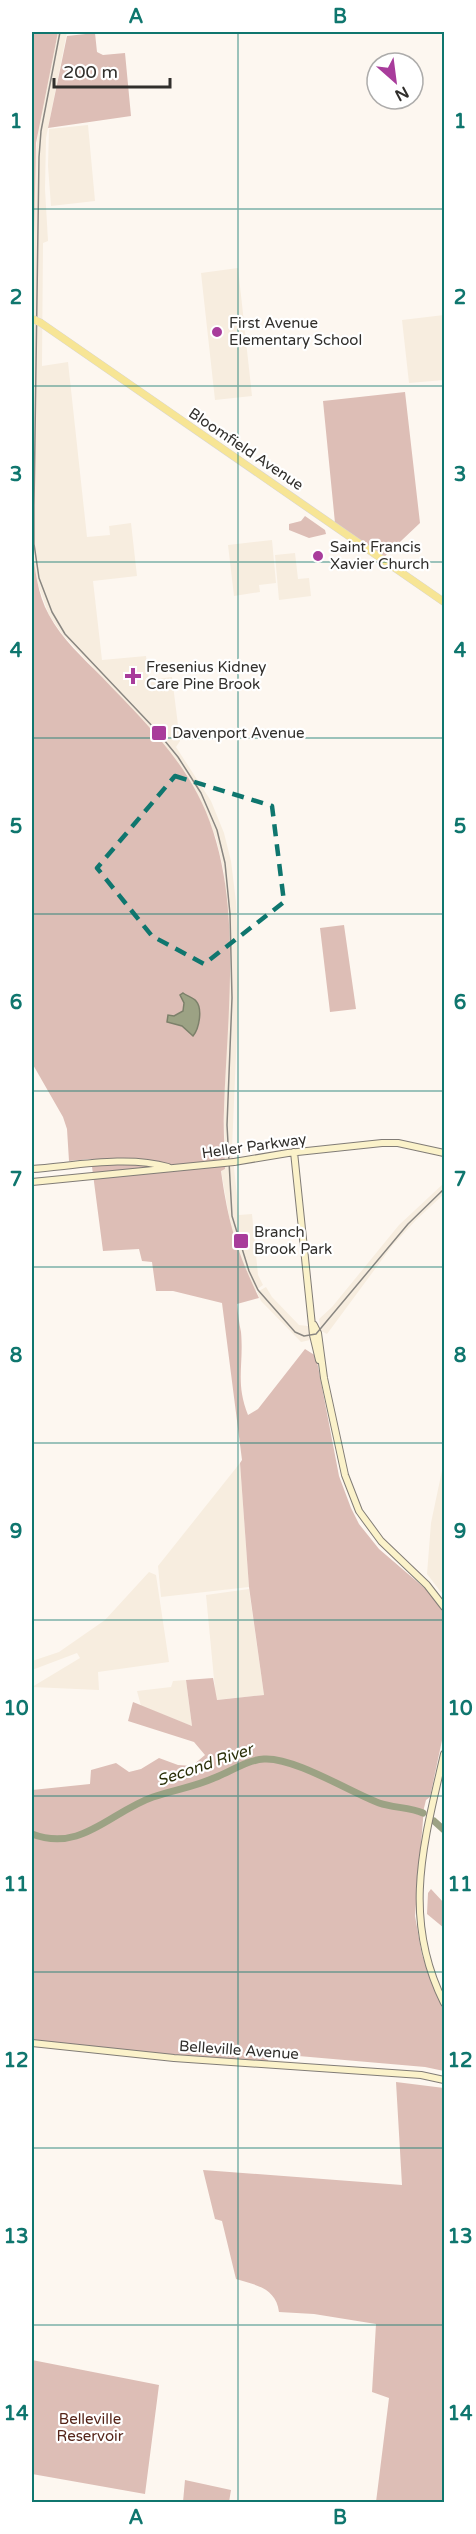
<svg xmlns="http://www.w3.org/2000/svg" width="476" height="2534" font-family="'Varela Round',sans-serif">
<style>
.built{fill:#f7eddf}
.green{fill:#ddbeb6}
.water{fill:#9ca284;stroke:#7c806a;stroke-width:1.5}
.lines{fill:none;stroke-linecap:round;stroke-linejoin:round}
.river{stroke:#9ca284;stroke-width:7}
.secondary-casing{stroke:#817c76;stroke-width:8}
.primary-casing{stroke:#d6d5d5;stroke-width:8}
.secondary{stroke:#fbf2ca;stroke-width:6}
.primary{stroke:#f7e595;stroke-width:7}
.tram{stroke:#898681;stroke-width:1.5}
.secondary-bridge-casing{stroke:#817c76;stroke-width:8;stroke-linecap:butt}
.primary-bridge-casing{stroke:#d6d5d5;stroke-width:8;stroke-linecap:butt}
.secondary-bridge{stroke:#fbf2ca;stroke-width:6}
.primary-bridge{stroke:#f7e595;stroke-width:7}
.marked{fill:none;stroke:#0f766e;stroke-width:4.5;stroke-dasharray:12 8;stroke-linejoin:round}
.grid{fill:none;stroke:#0f766e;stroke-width:1.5;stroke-opacity:0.55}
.poi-dot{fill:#a83c9b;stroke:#fff;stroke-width:2}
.labels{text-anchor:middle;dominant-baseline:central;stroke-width:4.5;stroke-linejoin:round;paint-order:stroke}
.poi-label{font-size:15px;fill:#312f2c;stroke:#fff;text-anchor:start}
.street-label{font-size:15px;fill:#312f2c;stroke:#fff}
.park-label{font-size:15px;fill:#55251a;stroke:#fff}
.water-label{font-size:16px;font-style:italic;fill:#2c310a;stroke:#fff}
.neatline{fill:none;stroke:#0f766e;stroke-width:2}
.grid-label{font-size:20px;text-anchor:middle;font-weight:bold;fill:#0f766e}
</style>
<rect width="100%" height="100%" fill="#fdf7f0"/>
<path class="built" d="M 58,32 L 67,32 L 46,138 L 45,189 L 48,241 L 43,243 L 42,366 L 68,362 L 87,537 L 110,535 L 109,526 L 131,523 L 137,576 L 93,581 L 102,660 L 146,656 L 149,680 L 172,677 L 180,741 L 176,747 L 211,801 L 224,833 L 231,861 L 236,902 L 239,985 L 232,1149 L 239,1215 L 252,1214 L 258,1275 L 263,1285 L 255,1291 L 247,1275 L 231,1228 L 221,1170 L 225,1169 L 224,1113 L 229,968 L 224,872 L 216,838 L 196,791 L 118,694 L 62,634 L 49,615 L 37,582 L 32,544 L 34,172 L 39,121 Z
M 88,125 L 95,201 L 51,206 L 48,166 L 49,129 Z
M 238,268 L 252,396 L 215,400 L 201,273 Z
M 444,315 L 444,380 L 409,383 L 402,320 Z
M 272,540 L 276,583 L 259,585 L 260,592 L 234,596 L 228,545 Z
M 295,553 L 298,579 L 309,578 L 311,596 L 279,600 L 275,555 Z
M 444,1183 L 444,1194 L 416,1220 L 392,1246 L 327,1334 L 321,1331 L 319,1319 L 332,1307 L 399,1225 Z
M 266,1287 L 272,1297 L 299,1325 L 308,1326 L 310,1340 L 301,1342 L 261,1301 L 257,1292 Z
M 444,1461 L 444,1596 L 427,1574 L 431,1523 Z
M 240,1463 L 249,1587 L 161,1597 L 158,1566 Z
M 149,1572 L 156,1575 L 169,1662 L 98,1672 L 99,1690 L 32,1687 L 80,1658 L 77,1653 L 32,1670 L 32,1661 L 59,1652 L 105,1620 Z
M 249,1589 L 264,1695 L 216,1700 L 206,1595 Z
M 186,1680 L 192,1726 L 141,1706 L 137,1691 L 171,1687 L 173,1681 Z"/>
<path class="green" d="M 32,32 L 58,32 L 36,143 L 32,328 Z
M 95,33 L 97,52 L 103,55 L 125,53 L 131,116 L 48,128 L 67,36 Z
M 405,392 L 420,523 L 383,558 L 335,523 L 323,401 Z
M 305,516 L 325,530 L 326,534 L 309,538 L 289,530 L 289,524 L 301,521 Z
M 32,544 C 35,569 37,593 49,615 C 62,639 83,658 102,677 C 135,712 174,749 197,793 C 246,885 227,1009 224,1110 C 223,1130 225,1150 225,1169 L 221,1171 C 228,1222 237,1252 259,1298 L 237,1304 C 238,1314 239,1323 241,1332 C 244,1365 235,1382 248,1415 L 258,1409 L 305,1349 L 316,1356 L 339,1476 L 351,1508 L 359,1524 L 379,1549 L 435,1597 L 444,1614 L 444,1731 L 430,1797 L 426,1800 L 424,1808 L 415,1916 L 422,1955 L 444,2011 L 444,2071 L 425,2067 L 264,2053 L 269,2062 L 95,2048 L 32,2041 L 32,1790 L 90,1784 L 91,1770 L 116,1763 L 129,1772 L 141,1769 L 159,1758 L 178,1765 L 192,1766 L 205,1755 L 194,1742 L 128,1721 L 133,1702 L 192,1726 L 186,1680 L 213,1678 L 217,1700 L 264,1695 L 249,1587 L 240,1463 L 242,1460 L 222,1303 L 173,1291 L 156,1291 L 152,1262 L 142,1261 L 139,1249 L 103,1251 L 91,1159 L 69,1161 L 67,1129 L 63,1117 L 32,1063 Z
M 344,925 L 356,1009 L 330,1012 L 320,928 Z
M 431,1889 L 444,1903 L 444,1928 L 427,1914 L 428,1893 Z
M 396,2082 L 444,2088 L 444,2502 L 362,2502 L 376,2502 L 389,2398 L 372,2392 L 376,2324 L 314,2314 L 279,2312 C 276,2288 256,2285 236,2279 L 222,2221 L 215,2219 L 203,2170 L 402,2185 Z
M 32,2360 L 159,2385 L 145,2494 L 32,2474 Z
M 185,2480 L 231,2490 L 229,2502 L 183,2502 Z"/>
<path class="water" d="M 183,993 C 187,996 194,998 196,1001 C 203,1009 199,1029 193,1036 L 182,1026 L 167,1022 L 168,1015 L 174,1016 L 183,1011 L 184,1003 L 180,995 Z"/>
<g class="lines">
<path class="river" d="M 434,1821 L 444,1830
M 32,1834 C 81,1853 110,1812 153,1797 C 173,1790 194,1787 214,1778 C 230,1772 247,1760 264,1759 C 294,1757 350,1792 379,1803 C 393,1808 410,1807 423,1813"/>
<g class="secondary-casing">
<path id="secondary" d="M 294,1152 L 313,1335 L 319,1360
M 234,1162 L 288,1153 L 382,1143 L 398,1143 L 444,1153
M 32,1169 C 74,1166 127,1155 168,1167
M 32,1182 L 224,1163
M 314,1325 L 318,1333 L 324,1378 L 345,1475 L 359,1511 L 381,1541 L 427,1585 L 444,1607
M 444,1754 C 424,1842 401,1917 444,2003
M 32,2043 L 174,2058 L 421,2075 L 444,2080"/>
</g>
<g class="primary-casing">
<path id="primary" d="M 41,323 L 444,602"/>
</g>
<use href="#secondary" class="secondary"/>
<use href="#primary" class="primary"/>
<path class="tram" d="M 60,32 L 41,131 L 39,157 L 34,506 L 34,544 L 39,578 L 52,612 L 65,634 L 156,730 L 178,757 L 201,793 L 217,830 L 225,863 L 230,914 L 232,998 L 227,1125 L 232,1216 L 249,1271 L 258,1290 L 295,1332 L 304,1336 L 316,1334 L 408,1224 L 444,1189"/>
<g class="secondary-bridge-casing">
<path id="secondary-bridge" d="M 224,1163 L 234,1162"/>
</g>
<g class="primary-bridge-casing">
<path id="primary-bridge" d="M 33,319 L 41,323"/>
</g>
<use href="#secondary-bridge" class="secondary-bridge"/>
<use href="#primary-bridge" class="primary-bridge"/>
</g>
<path class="marked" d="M 175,776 L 272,806 L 284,902 L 204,964 L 152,936 L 97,868 Z"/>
<path class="grid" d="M 238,32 L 238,2502M 32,209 L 444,209M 32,386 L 444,386M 32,562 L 444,562M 32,738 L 444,738M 32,914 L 444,914M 32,1091 L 444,1091M 32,1267 L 444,1267M 32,1443 L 444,1443M 32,1620 L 444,1620M 32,1796 L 444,1796M 32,1972 L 444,1972M 32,2148 L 444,2148M 32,2325 L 444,2325"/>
<g class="poi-dot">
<circle cx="217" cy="332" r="6"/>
<circle cx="318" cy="556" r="6"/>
<path d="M130 667h6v6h6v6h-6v6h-6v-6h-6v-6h6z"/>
<rect x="151" y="725" width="16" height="16" rx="3"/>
<rect x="233" y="1233" width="16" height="16" rx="3"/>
</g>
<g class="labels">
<g class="poi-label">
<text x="229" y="323">First Avenue<tspan x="229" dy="17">Elementary School</tspan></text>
<text x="330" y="547">Saint Francis<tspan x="330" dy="17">Xavier Church</tspan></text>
<text x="146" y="667">Fresenius Kidney<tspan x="146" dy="17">Care Pine Brook</tspan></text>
<text x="172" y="733">Davenport Avenue</text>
<text x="254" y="1232">Branch<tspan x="254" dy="17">Brook Park</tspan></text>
</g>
<g class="street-label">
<text transform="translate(246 449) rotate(34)">Bloomfield Avenue</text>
<text transform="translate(254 1146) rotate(-8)">Heller Parkway</text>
<text transform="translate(239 2050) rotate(4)">Belleville Avenue</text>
</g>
<g class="park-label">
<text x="90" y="2419">Belleville<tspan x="90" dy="17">Reservoir</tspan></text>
</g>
<g class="water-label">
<text transform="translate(205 1765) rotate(-19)">Second River</text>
</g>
</g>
<rect width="476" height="2534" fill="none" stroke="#ffffff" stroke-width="66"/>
<g transform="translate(395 81) rotate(152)"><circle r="28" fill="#ffffff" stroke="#adacab" stroke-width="1.5"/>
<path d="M0-4.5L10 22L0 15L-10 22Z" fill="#a83c9b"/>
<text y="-9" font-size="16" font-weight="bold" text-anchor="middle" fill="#312f2c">N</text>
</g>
<path d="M54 78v9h116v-9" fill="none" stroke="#312f2c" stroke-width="3"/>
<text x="63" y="78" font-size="18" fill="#312f2c" stroke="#ffffff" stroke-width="4.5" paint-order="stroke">200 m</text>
<rect x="33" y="33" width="410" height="2468" class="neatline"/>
<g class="grid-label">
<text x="136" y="23">A</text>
<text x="340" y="23">B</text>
<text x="16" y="128">1</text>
<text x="460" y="128">1</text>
<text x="16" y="304">2</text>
<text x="460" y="304">2</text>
<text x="16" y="481">3</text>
<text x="460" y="481">3</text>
<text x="16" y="657">4</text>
<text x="460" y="657">4</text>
<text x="16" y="833">5</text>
<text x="460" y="833">5</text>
<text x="16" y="1009">6</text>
<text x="460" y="1009">6</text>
<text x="16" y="1186">7</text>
<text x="460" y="1186">7</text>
<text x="16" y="1362">8</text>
<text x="460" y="1362">8</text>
<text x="16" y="1538">9</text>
<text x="460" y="1538">9</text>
<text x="16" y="1715">10</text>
<text x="460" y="1715">10</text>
<text x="16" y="1891">11</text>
<text x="460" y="1891">11</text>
<text x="16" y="2067">12</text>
<text x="460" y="2067">12</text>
<text x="16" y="2243">13</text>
<text x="460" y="2243">13</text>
<text x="16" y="2420">14</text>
<text x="460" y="2420">14</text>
<text x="136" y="2524">A</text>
<text x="340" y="2524">B</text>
</g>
</svg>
